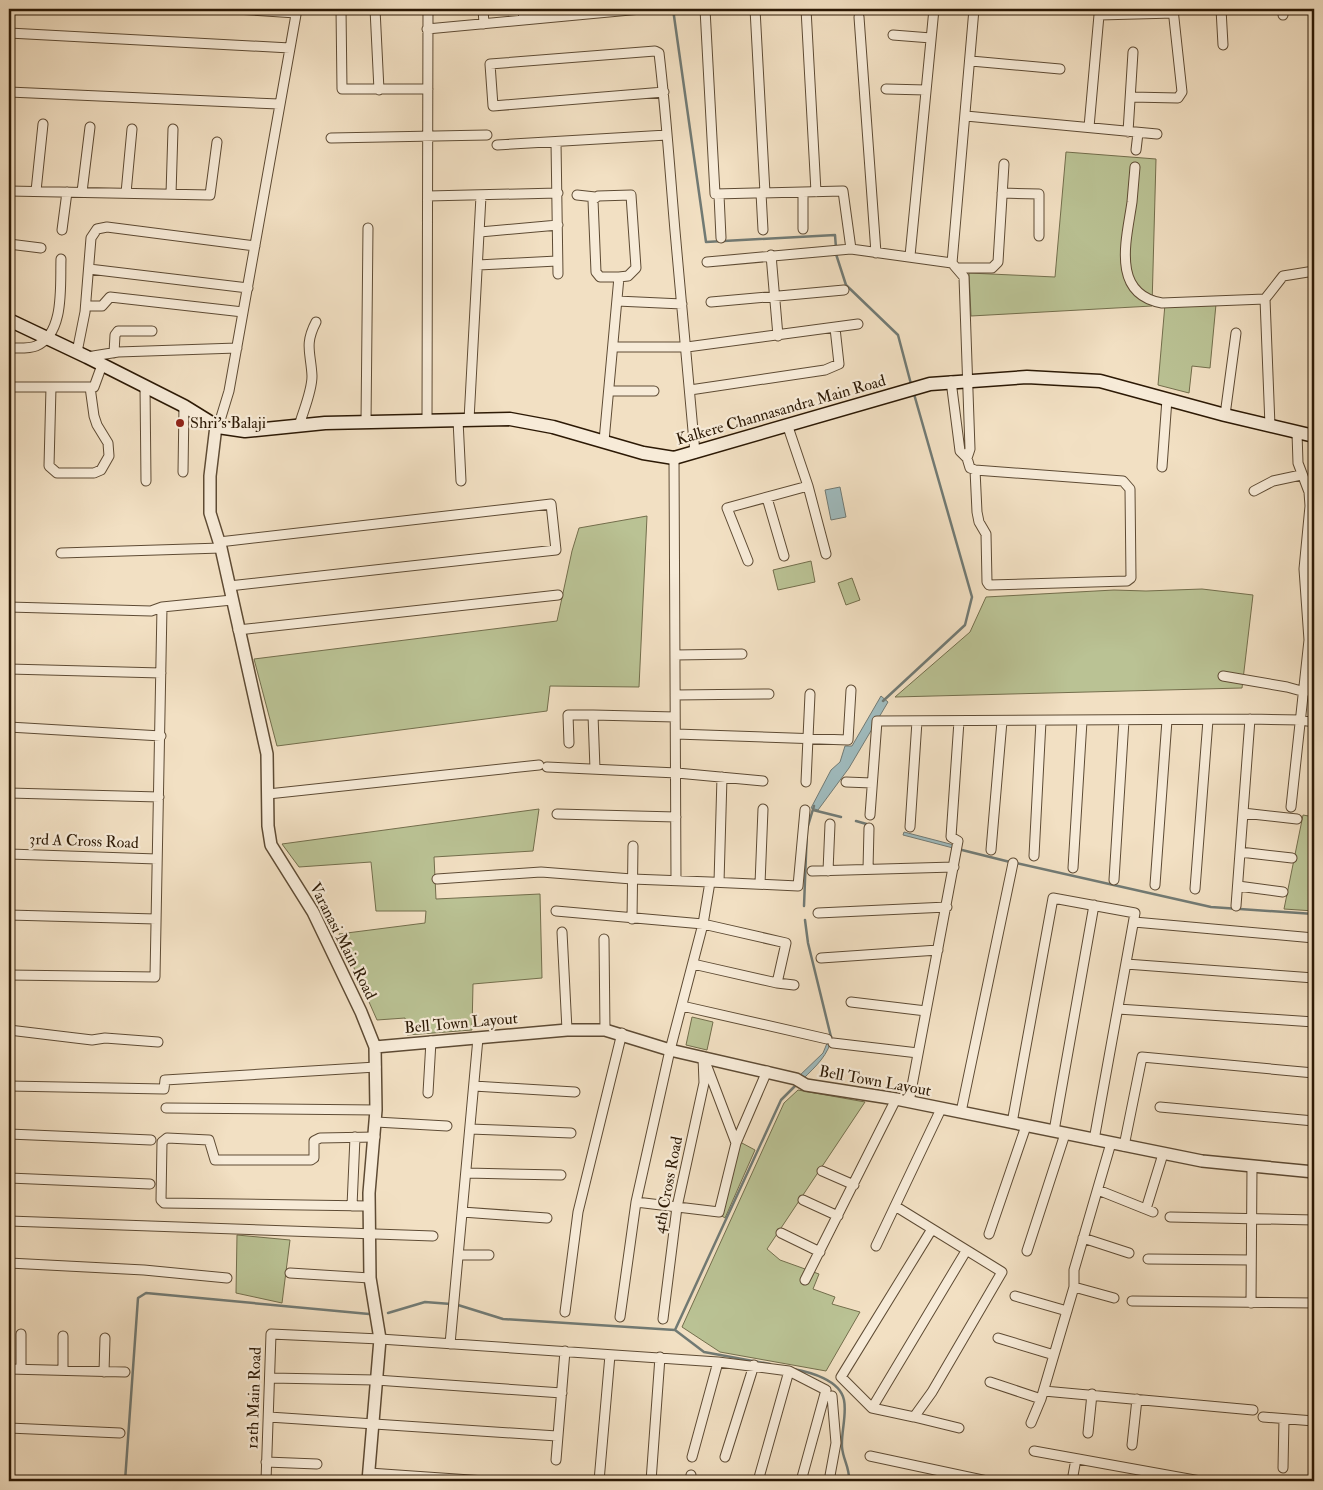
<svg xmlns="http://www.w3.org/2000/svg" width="1323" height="1490" font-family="'IM FELL Double Pica',serif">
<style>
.green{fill:#bac294;stroke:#736e4c}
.water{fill:#9fbbbe;stroke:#717a74}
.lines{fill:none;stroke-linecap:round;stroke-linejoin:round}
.stream{stroke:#717a74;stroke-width:2.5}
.minor-casing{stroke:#5e4b34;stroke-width:11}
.tertiary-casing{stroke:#5e4b34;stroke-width:14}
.secondary-casing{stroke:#2c1905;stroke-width:15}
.minor{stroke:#f7ebd8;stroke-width:9}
.tertiary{stroke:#f7ebd8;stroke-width:11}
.secondary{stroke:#f7ebd8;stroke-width:12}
.poi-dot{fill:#8f2418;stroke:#f7ebd8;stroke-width:2}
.labels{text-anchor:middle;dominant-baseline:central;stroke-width:4.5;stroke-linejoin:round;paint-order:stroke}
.street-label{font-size:16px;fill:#2c1905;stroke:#f7ebd8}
.poi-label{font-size:16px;fill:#2c1905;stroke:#f7ebd8;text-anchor:start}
</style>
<rect width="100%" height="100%" fill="#f2e0c3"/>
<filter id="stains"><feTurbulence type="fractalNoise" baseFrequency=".004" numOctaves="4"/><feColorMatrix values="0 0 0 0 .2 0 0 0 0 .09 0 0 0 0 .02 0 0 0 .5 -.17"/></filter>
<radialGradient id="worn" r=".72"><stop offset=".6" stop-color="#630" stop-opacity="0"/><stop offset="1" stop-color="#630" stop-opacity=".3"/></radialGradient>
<path class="green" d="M 1066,152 L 1156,159 L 1152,306 L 971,316 L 969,273 L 1055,277 Z
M 1165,304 L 1216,304 L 1210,368 L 1192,366 L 1189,393 L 1158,385 Z
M 647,516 L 639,687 L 550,686 L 547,711 L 277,746 L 254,659 L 557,621 L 572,551 L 579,528 Z
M 811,561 L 815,582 L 778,590 L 773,570 Z
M 852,578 L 860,600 L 846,605 L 838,583 Z
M 1202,589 L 1253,595 L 1242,688 L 895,697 L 970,632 L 986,597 L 1114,590 L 1146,591 Z
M 539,809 L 533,851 L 434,857 L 436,899 L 540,894 L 542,978 L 473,984 L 472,1030 L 407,1035 L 405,1018 L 377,1020 L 339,934 L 425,923 L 426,911 L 376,911 L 371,862 L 299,867 L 282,844 Z
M 1303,815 L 1314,817 L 1314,911 L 1284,909 Z
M 692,1017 L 713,1022 L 707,1050 L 686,1045 Z
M 798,1090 L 865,1102 L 767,1249 L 780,1260 L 819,1274 L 813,1289 L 835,1297 L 832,1304 L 860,1312 L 826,1371 L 720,1352 L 682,1327 L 784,1103 Z
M 740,1142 L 755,1150 L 725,1218 L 722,1216 Z
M 237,1235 L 290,1240 L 282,1303 L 236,1293 Z"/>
<path class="water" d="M 840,487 L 846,517 L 831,520 L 825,490 Z
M 881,696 L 888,702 L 849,768 L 818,810 L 811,808 L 831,770 L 840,762 L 845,746 L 852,746 Z
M 904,832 L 954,845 L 953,848 L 903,835 Z
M 830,1036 L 832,1036 C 829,1055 816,1066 802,1080 L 798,1077 L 823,1053 Z"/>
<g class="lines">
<path class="stream" d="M 673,9 L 706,242 L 835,235 L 836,248
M 836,254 L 846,285 L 898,335 L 911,384
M 883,701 L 965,625 L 972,597 L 914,394
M 813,810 L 841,817
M 856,821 L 870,825
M 958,849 L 1010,862
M 1016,863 L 1211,907 L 1314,914
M 804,906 L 807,829 L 814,806
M 805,920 L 808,943 L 831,1037
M 458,1305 L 503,1319 L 675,1330
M 388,1313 L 425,1302 L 451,1304
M 770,1364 L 704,1352 L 675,1330 L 781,1100 L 797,1084
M 793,1369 C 810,1372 840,1380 844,1400 C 847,1415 841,1432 842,1447 C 843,1460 850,1468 849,1481
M 125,1481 L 138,1298 L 146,1293 L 369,1314"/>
<g class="minor-casing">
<path id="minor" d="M 236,9 L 296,13
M 341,9 L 342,89 L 428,89
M 375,9 L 379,90
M 483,9 L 484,24
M 523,9 L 524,20
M 705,9 L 715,194 L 843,191 L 851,249 L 952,263 L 964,277 L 970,449 L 967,458
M 755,9 L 765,193
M 806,9 L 816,192
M 1221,9 L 1223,45
M 1283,15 L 1283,9
M 859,17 L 876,253
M 427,29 L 641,9
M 9,33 L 290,48
M 893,35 L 931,38
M 971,61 L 1060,69
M 886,89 L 926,90
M 9,92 L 279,104
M 664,92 L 493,106 L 490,64 L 655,51 L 659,53 C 666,112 670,172 675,231 C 681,305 689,379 695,453
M 1131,97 L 1178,98 L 1182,92 L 1173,9
M 966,116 L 1157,134
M 1089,127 L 1099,15 L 1174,13
M 1128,132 L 1133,52
M 331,138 L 487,135
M 556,142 L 558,274
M 497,145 L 667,135
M 1136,150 L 1138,133
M 1135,167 C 1134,179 1133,190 1132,202 C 1127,238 1110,294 1162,303 L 1265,299
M 9,191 L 210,195 L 217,142
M 36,191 L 43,124
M 82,192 L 90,127
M 803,192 L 803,229
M 126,193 L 132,129
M 761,193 L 763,230
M 1002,193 L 1039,194 L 1039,236
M 171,194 L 173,129
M 577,195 L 595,197
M 719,195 L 721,238
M 428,196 L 558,193
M 62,230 L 67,192
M 480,232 L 558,225
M 9,244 L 41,248
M 771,255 L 778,336
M 910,256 L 934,9
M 707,262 L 851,249
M 952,263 L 974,9
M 478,265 L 557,261
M 958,268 L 992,268 L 998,262 L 1004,164
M 89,269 L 248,288
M 617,301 L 682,304
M 711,302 L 844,290
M 86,306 L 102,306 L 110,297 L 243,312
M 613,347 L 687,347 L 858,324
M 9,348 C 17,348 29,349 36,346 C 65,334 60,285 61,259
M 77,352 L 85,312 L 91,238 L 97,229 L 107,227 L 255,246
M 114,353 L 115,335 L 118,331 L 152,331
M 87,357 L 118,352 L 237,348
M 951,381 L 960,451 L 967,458 L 970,468 L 975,470 L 1123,481 L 1130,489 L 1131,578 L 1127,581 L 989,585 L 987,582 L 986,534 L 979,522 L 977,512 L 975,470
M 9,387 L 94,387 L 102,365
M 51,387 L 49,466 L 57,473 L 94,473 L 101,470 L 109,456 L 108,443 L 97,425 L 94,416 L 90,387
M 145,387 L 146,481
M 690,390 L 825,370 L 839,364 L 835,328
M 609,391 L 654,391
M 1225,415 L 1236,333
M 458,420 L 461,481
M 469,420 L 481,196
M 427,421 L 428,9
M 366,422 L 368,228
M 299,426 C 303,411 312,392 312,376 C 311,353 304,345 316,322
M 1270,426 L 1265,299 L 1283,276 L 1314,271
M 218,427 L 229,391 L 297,9
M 604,441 L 619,277 L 628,276 L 636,268 L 631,195 L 598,196 L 593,200 L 596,272 L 600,277 L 619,277
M 674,458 L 676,880
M 1162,467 L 1167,399
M 183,472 L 184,406
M 808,486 L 826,554
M 1254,491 L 1273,481 L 1301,475
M 767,498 L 784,556
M 219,542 L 551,504 L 556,550 L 229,586
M 61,553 L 221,548
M 748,561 L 727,508 L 808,486 L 788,427
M 9,607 L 151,611 L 162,607 L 232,600
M 238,630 L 558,595
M 675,655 L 742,654
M 9,669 L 161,673
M 1223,676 L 1287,687 L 1305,692
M 675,695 L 769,694
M 593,715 L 675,717
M 9,727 L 161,736
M 676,734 L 848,740 L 851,690
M 569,743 L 568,715 L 593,715 L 595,769
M 547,767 L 677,773 L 763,781
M 806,782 L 810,694
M 846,782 L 872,783
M 9,793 L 159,797
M 268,794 L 539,765
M 1291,807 L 1309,640 L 1304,569 L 1310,506 L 1309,492 L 1298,463 L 1297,433
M 1243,813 L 1297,819
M 557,814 L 676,817
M 870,815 L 877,721 L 1250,719 L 1301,720 L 1314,722
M 910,827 L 917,721
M 991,850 L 1002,721
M 1240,852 L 1292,858
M 9,854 L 157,859
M 1034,856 L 1041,721
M 1073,868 L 1082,721
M 868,869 L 869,828
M 812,871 L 954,867
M 828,871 L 830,824
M 437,879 L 541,872 L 632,879 L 710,882 L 703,924 L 670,1050 L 636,1202 L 620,1317
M 1114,880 L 1124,720
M 710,882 L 798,886 L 805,810
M 719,882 L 722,777
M 760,884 L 763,809
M 1155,885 L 1167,720
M 1238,886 L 1283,892
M 1195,889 L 1208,720
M 1236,906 L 1250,719
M 556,911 L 703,924 L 786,943 L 777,983 L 693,964
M 818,913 L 947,907
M 9,915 L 156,919
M 632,919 L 633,846
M 1134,922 L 1314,938
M 562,932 L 567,1030
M 604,939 L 605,1030
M 821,958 L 938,950
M 1126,964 L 1314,978
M 9,975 L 155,977 L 162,607
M 777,983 L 794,985
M 851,1002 L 926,1011
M 682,1006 L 827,1039
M 1118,1009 L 1314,1022
M 9,1030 L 92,1040 L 105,1038 L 158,1042
M 833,1043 L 918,1053
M 9,1086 L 164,1089 L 165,1080 L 376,1067
M 474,1086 L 575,1092
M 428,1093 L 431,1041
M 909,1102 L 958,841 L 951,837 L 959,721
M 1160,1107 L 1314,1121
M 166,1108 L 376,1110
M 961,1112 L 1013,863
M 376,1122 L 447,1126
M 1012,1123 L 1053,898 L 1135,913 L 1094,1140
M 470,1129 L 571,1133
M 1054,1131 L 1094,905
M 9,1134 L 151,1140
M 736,1143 L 767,1071
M 1124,1146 L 1142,1057 L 1314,1073
M 822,1171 L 854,1185
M 466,1173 L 561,1175
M 9,1178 L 150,1184
M 1098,1190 L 1153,1212
M 803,1200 L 838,1216
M 636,1202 L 719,1212 L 736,1143 L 706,1064
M 352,1206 L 355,1137
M 369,1206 L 164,1203 L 161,1200 L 162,1142 L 167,1138 L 209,1140 L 215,1160 L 311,1160 L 314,1158 L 314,1141 L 320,1138 L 375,1137
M 895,1206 L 1002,1272 L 932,1392 L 914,1417 L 872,1408 L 841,1377 L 932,1229
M 1146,1209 L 1163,1154
M 462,1212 L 547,1218
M 1170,1217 L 1314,1220
M 9,1221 L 433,1236
M 781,1233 L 820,1252
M 989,1234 L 1026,1126
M 1083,1238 L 1129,1253
M 876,1246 L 941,1109
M 1027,1251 L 1065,1134
M 459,1255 L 489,1255
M 1148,1259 L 1251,1260
M 9,1263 L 144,1270 L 227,1278
M 290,1273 L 370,1278
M 805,1280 L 896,1099
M 1074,1287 L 1114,1298
M 1015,1296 L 1067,1311
M 1132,1301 L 1314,1303
M 1251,1303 L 1252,1167
M 565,1312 L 578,1212 L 622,1033
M 663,1319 L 677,1207 L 704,1083 L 703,1057
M 21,1334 L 21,1369
M 63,1336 L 63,1370
M 998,1338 L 1054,1355
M 450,1344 L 478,1038
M 9,1369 L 125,1372
M 104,1372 L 105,1338
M 270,1378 L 376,1380 L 562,1393
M 990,1382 L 1041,1399
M 1044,1391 L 1253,1410
M 872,1408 L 966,1251
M 269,1417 L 557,1436
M 914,1417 L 959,1428
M 1263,1417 L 1314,1421
M 1031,1423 L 1041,1399 L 1074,1287 L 1074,1270 L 1111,1143
M 9,1428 L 120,1433
M 1088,1433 L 1092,1394
M 1132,1445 L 1137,1399
M 1034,1451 L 1200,1481
M 870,1456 L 987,1481
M 692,1457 L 718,1362
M 725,1457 L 754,1365
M 556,1460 L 565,1351
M 266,1462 L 317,1464
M 1283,1468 L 1284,1419
M 369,1473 L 485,1481
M 266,1481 L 271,1334 L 380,1339 L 718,1362 L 789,1371 L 826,1390 L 801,1481
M 599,1481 L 610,1355
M 651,1481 L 660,1357
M 690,1481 L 691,1475
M 758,1481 L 789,1371
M 829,1481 L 836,1443 L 832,1396
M 1072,1481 L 1076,1459"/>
</g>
<g class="tertiary-casing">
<path id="tertiary" d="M 216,426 L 210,476 L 210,513 L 221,548 L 267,754 L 268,826 L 271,845 L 313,912 L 361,1012 L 375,1047 L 376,1110 L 369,1193 L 370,1278 L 380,1339 L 368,1481
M 375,1047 L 567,1030 L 605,1030 L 670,1050 L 796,1079 L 806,1085 L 896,1099 L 1202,1161 L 1314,1172"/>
</g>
<g class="secondary-casing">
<path id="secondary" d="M 9,320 L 87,357 L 184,406 L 218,427 L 245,431 L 325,423 L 510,419 L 553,427 L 643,453 L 674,458 L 930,384 L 1027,377 L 1100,381 L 1225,415 L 1314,436"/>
</g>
<use href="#minor" class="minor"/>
<use href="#tertiary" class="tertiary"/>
<use href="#secondary" class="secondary"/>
</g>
<circle class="poi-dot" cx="180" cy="423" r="5"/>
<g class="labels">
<g class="street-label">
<text transform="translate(781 410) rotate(-16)">Kalkere Channasandra Main Road</text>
<text transform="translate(84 841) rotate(2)">3rd A Cross Road</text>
<text transform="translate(343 941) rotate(63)">Varanasi Main Road</text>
<text transform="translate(461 1023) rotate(-5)">Bell Town Layout</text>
<text transform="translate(875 1081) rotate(10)">Bell Town Layout</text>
<text transform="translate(668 1185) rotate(-79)">4th Cross Road</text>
<text transform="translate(254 1398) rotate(-88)">12th Main Road</text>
</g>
<g class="poi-label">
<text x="190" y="423">Shri's Balaji</text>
</g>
</g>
<rect width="1323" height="1490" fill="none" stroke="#f2e0c3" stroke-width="30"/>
<rect x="10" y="10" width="1303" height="1470" fill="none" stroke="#2c1905" stroke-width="2.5"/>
<rect x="15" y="15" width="1293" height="1460" fill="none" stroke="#2c1905"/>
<rect width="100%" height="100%" filter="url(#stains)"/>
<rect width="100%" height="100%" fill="url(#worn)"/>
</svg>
